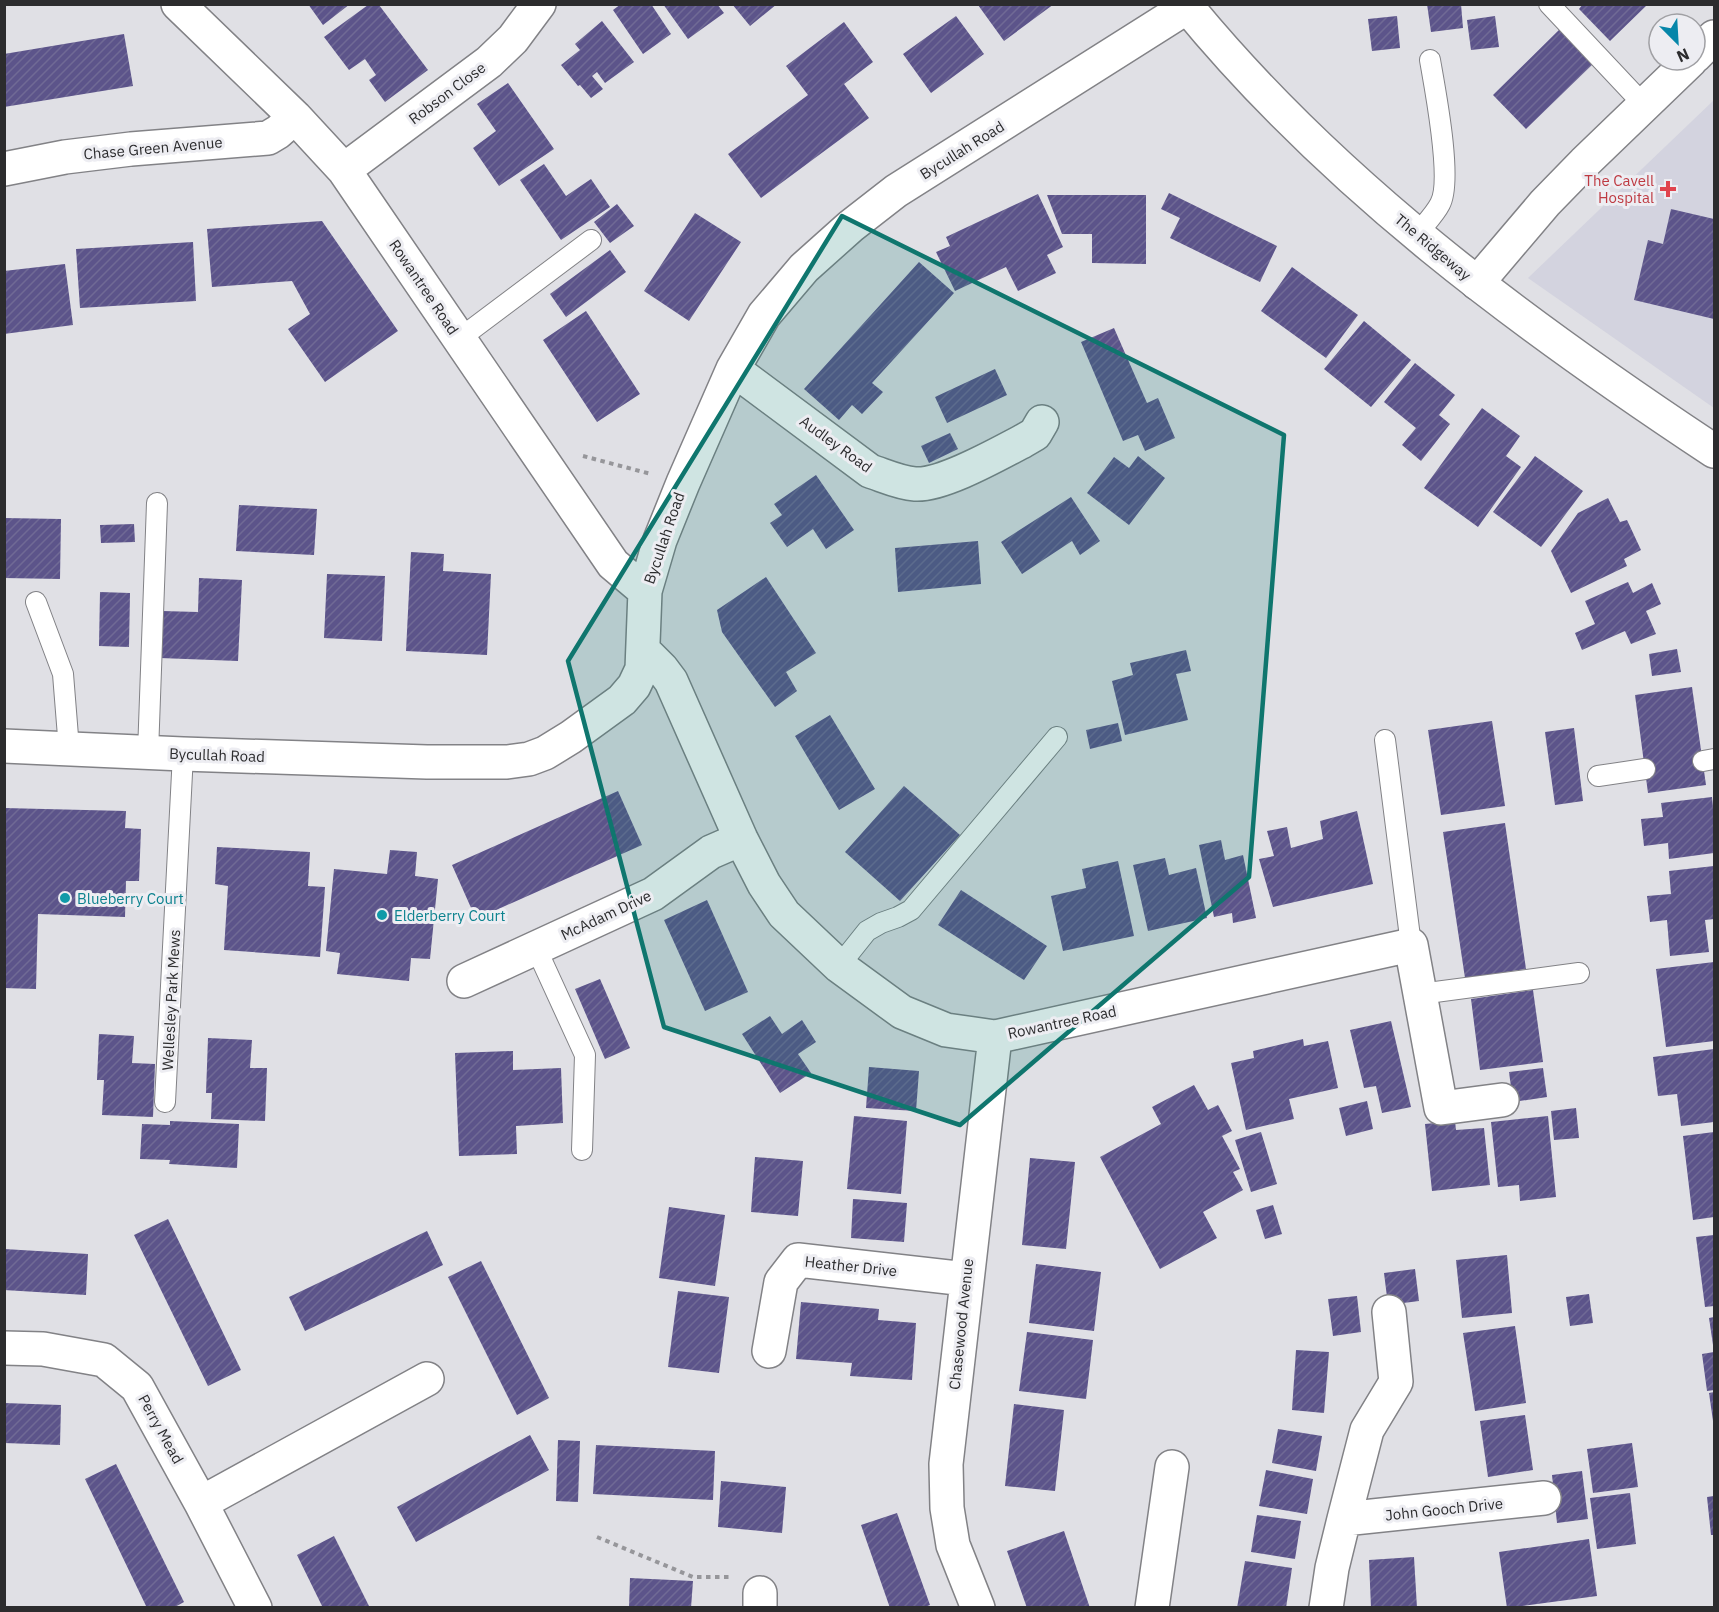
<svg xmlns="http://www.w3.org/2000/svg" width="1719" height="1612" font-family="'IBM Plex Sans',sans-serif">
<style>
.built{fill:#d3d3df}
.building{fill:url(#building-hatch)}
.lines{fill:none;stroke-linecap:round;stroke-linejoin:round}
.service-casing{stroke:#828286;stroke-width:22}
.minor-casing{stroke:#828286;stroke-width:36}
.tertiary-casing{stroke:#828286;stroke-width:36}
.primary-casing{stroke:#828286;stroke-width:36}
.path{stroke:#96969a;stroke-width:4;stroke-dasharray:4.5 4.5;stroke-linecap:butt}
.service{stroke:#fff;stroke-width:20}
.minor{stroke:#fff;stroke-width:33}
.tertiary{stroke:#fff;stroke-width:33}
.primary{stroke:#fff;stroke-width:33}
.marked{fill:#0f766e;fill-opacity:0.2;stroke:#0f766e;stroke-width:4.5;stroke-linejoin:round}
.health-dot{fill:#e0444e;stroke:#ededf2;stroke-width:2}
.culture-dot{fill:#0f9aa8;stroke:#ededf2;stroke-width:2}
.labels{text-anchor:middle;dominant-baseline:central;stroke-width:6;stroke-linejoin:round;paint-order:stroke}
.street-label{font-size:15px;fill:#2c2c2e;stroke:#ededf2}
.health-label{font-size:15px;fill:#be3a42;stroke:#ededf2;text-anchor:end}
.culture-label{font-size:15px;fill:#0d838f;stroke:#ededf2;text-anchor:start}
</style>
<defs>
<pattern id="building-hatch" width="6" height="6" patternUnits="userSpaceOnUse" patternTransform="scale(1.5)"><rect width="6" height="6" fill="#5c548a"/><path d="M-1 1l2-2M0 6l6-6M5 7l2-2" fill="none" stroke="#706a95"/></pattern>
</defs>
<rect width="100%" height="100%" fill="#e0e0e5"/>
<path class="built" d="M 1714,100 L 1714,408 L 1528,278 Z"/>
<path class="building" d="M 308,4 L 350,4 L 323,25 Z
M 621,4 L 651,4 L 671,34 L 643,54 L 613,10 Z
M 663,4 L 717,4 L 724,13 L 688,39 Z
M 732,4 L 777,4 L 750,26 Z
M 979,4 L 1054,4 L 1004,41 L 978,5 Z
M 1427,4 L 1461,4 L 1463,28 L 1431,32 Z
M 1583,4 L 1648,4 L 1610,41 L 1579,9 Z
M 368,5 L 379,5 L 428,70 L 385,102 L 369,80 L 376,75 L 365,59 L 349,70 L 324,37 Z
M 956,16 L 984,54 L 931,93 L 903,54 Z
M 1397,16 L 1400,48 L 1372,51 L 1368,19 Z
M 1495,16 L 1499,47 L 1471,50 L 1467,20 Z
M 602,21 L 634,62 L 605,83 L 597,72 L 592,76 L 603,89 L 591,98 L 580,85 L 578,86 L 561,65 L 580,50 L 575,44 Z
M 844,22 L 873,62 L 844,84 L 869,118 L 761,198 L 728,154 L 808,95 L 786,66 Z
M 1562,27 L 1596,61 L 1526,129 L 1493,95 Z
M 124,34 L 133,86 L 4,107 L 4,54 Z
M 508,83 L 554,149 L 499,186 L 473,148 L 496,131 L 477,104 Z
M 544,164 L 566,196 L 591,179 L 610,207 L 561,240 L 520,180 Z
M 1169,193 L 1277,246 L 1260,282 L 1170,238 L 1180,218 L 1161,209 Z
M 1038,194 L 1063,247 L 1047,255 L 1056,273 L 1018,291 L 1006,267 L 955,291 L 936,252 L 950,246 L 946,237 Z
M 1047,195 L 1146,195 L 1146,264 L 1092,263 L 1092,234 L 1062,234 Z
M 617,204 L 634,226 L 610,243 L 594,222 Z
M 1671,209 L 1714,219 L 1714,319 L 1634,300 L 1648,240 L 1663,244 Z
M 695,213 L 741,242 L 689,321 L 644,291 Z
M 322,221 L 398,331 L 325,382 L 288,329 L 310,314 L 292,281 L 212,287 L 207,229 Z
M 193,242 L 196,301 L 80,308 L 76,249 Z
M 610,250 L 626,272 L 566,317 L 550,294 Z
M 919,262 L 954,293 L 872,383 L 883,392 L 862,414 L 852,405 L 839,420 L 804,389 Z
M 65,264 L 73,325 L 4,334 L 4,271 Z
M 1292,267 L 1358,315 L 1326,358 L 1261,311 Z
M 586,311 L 640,394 L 597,422 L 543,340 Z
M 1364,321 L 1411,360 L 1371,407 L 1324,369 Z
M 1114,328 L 1147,403 L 1158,398 L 1175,438 L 1145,451 L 1138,435 L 1123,441 L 1081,342 Z
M 1415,363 L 1455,395 L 1439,415 L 1450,424 L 1421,461 L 1402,445 L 1416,428 L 1384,402 Z
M 995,369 L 1007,395 L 947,423 L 935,397 Z
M 1482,408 L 1520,436 L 1506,456 L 1521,467 L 1478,527 L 1424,488 Z
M 950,433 L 958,449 L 929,463 L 921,446 Z
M 1138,456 L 1165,478 L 1129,525 L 1087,493 L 1114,457 L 1129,468 Z
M 1535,456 L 1583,491 L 1541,547 L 1493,512 Z
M 816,475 L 854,530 L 826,549 L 813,529 L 787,547 L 770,523 L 782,515 L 774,504 Z
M 1071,497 L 1100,541 L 1080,555 L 1072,541 L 1022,574 L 1001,542 Z
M 1608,498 L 1620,522 L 1627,520 L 1641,550 L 1624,559 L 1627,566 L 1571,593 L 1551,551 L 1578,513 Z
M 239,505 L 317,509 L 314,555 L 236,551 Z
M 4,518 L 61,519 L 60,579 L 4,578 Z
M 134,524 L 135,542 L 101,543 L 100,525 Z
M 978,541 L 981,584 L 898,592 L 895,548 Z
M 411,552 L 444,554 L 443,571 L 491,574 L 487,655 L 406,651 Z
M 327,574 L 385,576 L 382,641 L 324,638 Z
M 766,577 L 816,653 L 786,672 L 797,691 L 775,707 L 722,632 L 717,610 Z
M 199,578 L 242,580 L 238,661 L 160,658 L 162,611 L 198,612 Z
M 1628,582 L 1633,593 L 1652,583 L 1661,604 L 1646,611 L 1656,634 L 1631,644 L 1625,631 L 1582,650 L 1575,633 L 1595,624 L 1585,601 Z
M 100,592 L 130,593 L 129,647 L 99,646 Z
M 1677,649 L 1681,672 L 1652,676 L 1649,654 Z
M 1186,650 L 1191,671 L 1176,674 L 1188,720 L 1125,735 L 1112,681 L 1133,675 L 1130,663 Z
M 1692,687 L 1706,785 L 1648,793 L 1635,695 Z
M 830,715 L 875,789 L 839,810 L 795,736 Z
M 1492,721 L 1505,806 L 1441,815 L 1428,730 Z
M 1118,723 L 1122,741 L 1090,749 L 1086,730 Z
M 1574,728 L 1583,801 L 1555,805 L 1545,732 Z
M 904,786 L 960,835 L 900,901 L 845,852 Z
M 618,791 L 642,845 L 476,919 L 452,865 Z
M 1712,797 L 1714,818 L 1714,853 L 1669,859 L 1668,843 L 1644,846 L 1641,819 L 1663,817 L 1661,803 Z
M 4,808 L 126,811 L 125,828 L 141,829 L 139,881 L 126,881 L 125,917 L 38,914 L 36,989 L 4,988 Z
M 1357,811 L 1373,884 L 1273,907 L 1259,859 L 1274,856 L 1267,831 L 1287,827 L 1291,848 L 1323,839 L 1320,821 Z
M 1505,823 L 1526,969 L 1465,978 L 1443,832 Z
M 1221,840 L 1225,860 L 1243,855 L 1256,918 L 1233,923 L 1232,913 L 1214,917 L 1199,845 Z
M 217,847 L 310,852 L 308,886 L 325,887 L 320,957 L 224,950 L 228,886 L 215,884 Z
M 390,850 L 417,852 L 415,876 L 438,879 L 430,959 L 411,958 L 409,981 L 337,974 L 340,953 L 326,951 L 334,869 L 387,874 Z
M 1165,858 L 1169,875 L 1196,868 L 1207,918 L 1148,931 L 1133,865 Z
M 1118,861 L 1134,936 L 1063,951 L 1051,896 L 1086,888 L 1082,869 Z
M 1714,866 L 1714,919 L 1705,920 L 1709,952 L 1670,956 L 1667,920 L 1650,922 L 1647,896 L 1671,894 L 1669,871 Z
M 961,890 L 1047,946 L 1024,980 L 938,925 Z
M 707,900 L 748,992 L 705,1011 L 664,920 Z
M 1714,962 L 1714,1041 L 1666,1047 L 1656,969 Z
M 600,979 L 630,1048 L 605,1059 L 575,989 Z
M 1533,990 L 1543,1062 L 1480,1070 L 1471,999 Z
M 770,1016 L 782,1034 L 802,1020 L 816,1042 L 798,1054 L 811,1073 L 780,1093 L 742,1034 Z
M 1391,1021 L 1411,1107 L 1382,1113 L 1376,1086 L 1364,1088 L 1350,1030 Z
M 99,1034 L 134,1036 L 132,1063 L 155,1064 L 153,1117 L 102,1115 L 104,1080 L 97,1080 Z
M 208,1038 L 252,1040 L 250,1068 L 267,1068 L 265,1121 L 211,1119 L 212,1093 L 206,1093 Z
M 1303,1039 L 1304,1046 L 1328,1041 L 1338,1088 L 1289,1099 L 1294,1119 L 1246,1130 L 1231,1063 L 1254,1058 L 1253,1051 Z
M 1714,1049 L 1714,1122 L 1681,1126 L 1677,1094 L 1658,1096 L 1653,1057 Z
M 513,1051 L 513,1070 L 561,1068 L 563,1123 L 516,1126 L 517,1154 L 459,1156 L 455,1053 Z
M 869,1067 L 919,1071 L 916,1111 L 866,1108 Z
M 1543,1068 L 1547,1097 L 1513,1102 L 1509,1072 Z
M 1194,1085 L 1208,1110 L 1218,1105 L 1232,1131 L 1222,1136 L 1240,1169 L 1233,1172 L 1243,1190 L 1203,1212 L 1217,1238 L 1160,1269 L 1100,1157 L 1161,1124 L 1152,1107 Z
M 1367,1101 L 1373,1129 L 1346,1136 L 1339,1108 Z
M 1576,1108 L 1579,1138 L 1554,1140 L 1551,1111 Z
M 854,1116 L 907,1121 L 901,1194 L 847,1189 Z
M 1548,1116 L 1556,1197 L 1520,1201 L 1519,1185 L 1498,1187 L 1491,1122 Z
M 170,1121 L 239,1124 L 237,1168 L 169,1164 L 170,1160 L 140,1159 L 142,1124 L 170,1125 Z
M 1455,1121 L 1456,1130 L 1484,1128 L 1490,1185 L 1432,1191 L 1425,1124 Z
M 1261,1132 L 1277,1184 L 1251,1192 L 1235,1140 Z
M 1714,1132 L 1714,1217 L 1693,1220 L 1683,1136 Z
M 755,1157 L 803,1161 L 798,1216 L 751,1212 Z
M 1030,1158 L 1075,1162 L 1066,1249 L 1022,1245 Z
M 853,1199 L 907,1203 L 904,1242 L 851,1238 Z
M 1273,1205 L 1282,1234 L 1265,1239 L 1256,1210 Z
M 669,1207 L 725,1215 L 715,1286 L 659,1278 Z
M 168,1219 L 241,1370 L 208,1386 L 134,1235 Z
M 427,1231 L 443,1265 L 305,1331 L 289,1297 Z
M 1714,1235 L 1714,1306 L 1705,1307 L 1696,1237 Z
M 4,1249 L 88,1254 L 86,1295 L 4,1290 Z
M 1507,1255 L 1512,1313 L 1462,1318 L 1456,1260 Z
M 481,1261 L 549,1398 L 517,1415 L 448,1277 Z
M 1036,1264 L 1101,1272 L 1094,1331 L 1029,1323 Z
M 1415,1269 L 1419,1301 L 1388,1305 L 1384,1273 Z
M 678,1291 L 729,1297 L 719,1373 L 668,1367 Z
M 1589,1294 L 1593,1323 L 1570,1326 L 1566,1297 Z
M 1357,1296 L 1361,1332 L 1333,1336 L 1328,1299 Z
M 801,1302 L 879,1309 L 878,1320 L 916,1323 L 912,1380 L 850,1376 L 852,1363 L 796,1359 Z
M 1714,1317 L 1714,1345 L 1713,1345 L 1709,1318 Z
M 1515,1326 L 1526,1403 L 1475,1411 L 1463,1333 Z
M 1027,1332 L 1093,1340 L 1086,1399 L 1019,1391 Z
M 1296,1350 L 1329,1352 L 1324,1413 L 1292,1410 Z
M 1714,1352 L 1714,1390 L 1707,1391 L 1702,1354 Z
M 1714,1392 L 1714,1421 L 1713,1421 L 1709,1393 Z
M 4,1403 L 61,1405 L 60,1445 L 4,1443 Z
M 1014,1404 L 1064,1410 L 1055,1491 L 1005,1486 Z
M 1525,1415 L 1533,1470 L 1488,1477 L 1480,1421 Z
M 1278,1429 L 1322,1436 L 1316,1471 L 1272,1463 Z
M 530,1435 L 549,1470 L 416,1542 L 397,1507 Z
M 558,1440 L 580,1441 L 578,1502 L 556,1501 Z
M 1632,1443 L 1638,1487 L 1593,1493 L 1587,1449 Z
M 596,1445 L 715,1451 L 713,1500 L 593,1494 Z
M 116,1464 L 184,1602 L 173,1608 L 147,1608 L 85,1479 Z
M 1266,1470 L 1313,1479 L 1307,1514 L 1259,1506 Z
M 1582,1471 L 1588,1519 L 1557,1523 L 1552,1475 Z
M 721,1481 L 786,1487 L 782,1533 L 718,1527 Z
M 1630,1493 L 1636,1544 L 1597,1549 L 1590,1498 Z
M 1714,1496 L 1714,1535 L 1711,1535 L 1707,1497 Z
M 897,1513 L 930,1605 L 922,1608 L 890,1608 L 861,1525 Z
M 1257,1515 L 1301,1521 L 1295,1559 L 1251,1552 Z
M 1064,1531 L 1090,1608 L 1027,1608 L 1007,1551 Z
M 334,1536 L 370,1608 L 323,1608 L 297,1555 Z
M 1589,1539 L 1597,1596 L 1507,1608 L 1499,1552 Z
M 1414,1557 L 1417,1608 L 1371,1608 L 1369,1560 Z
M 1245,1561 L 1292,1568 L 1286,1608 L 1237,1608 Z
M 630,1578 L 693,1581 L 691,1608 L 629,1608 Z"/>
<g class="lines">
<g class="service-casing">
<path id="service" d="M 1549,4 L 1644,105
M 1417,234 C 1425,224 1435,214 1440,204 C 1453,181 1435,89 1430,60
M 459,339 L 591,240
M 36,602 L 63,674 L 69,749
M 1385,740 L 1411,945
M 148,753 L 157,503
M 1703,761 L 1714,759
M 1598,776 L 1645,769
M 536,948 L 585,1055 L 582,1150
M 839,966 L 867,931 L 881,923 L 898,917 L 911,910 L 1057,737
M 1420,994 L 1579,973
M 165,1102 L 183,754"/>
</g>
<g class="minor-casing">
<path id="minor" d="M 178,4 L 295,117 L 344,170 L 613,564 L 645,591
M 4,169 L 65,157 L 131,149 L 268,138 L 278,132 L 295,117
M 344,170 L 489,62 L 513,39 L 539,4
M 733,369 L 870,471 C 885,476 900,483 915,484 C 942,486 998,454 1023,441 L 1035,434 L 1042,422
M 644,651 L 662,669 L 671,681 L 741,839 L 764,884 L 784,914 L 839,966 L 902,1012 L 946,1030 L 995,1037 L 1411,945 L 1441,1108 L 1502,1100
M 4,746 L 183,754 L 427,762 L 507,762 L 529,759 L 545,753 L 571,737 L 622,700 L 634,686 L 642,669 L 645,591 L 660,540 L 683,483 L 733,369 L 764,315 L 804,268 L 851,226 L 896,191 L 1187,7
M 464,981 L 653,894 L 711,852 L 741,839
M 4,1348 L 43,1349 L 104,1360 L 137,1387 L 201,1503 L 255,1608
M 769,1351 L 781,1282 L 798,1260 L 966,1279
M 201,1503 L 427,1379
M 1344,1519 L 1544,1498
M 760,1593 L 760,1608
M 978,1608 L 953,1545 L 947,1508 L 946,1464 L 995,1037
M 1152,1608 L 1172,1467
M 1326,1608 L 1332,1568 L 1344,1519 L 1367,1430 L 1396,1382 L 1389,1312"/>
</g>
<g class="tertiary-casing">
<path id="tertiary" d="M 1695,56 L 1714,37
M 1477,283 L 1545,203 L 1584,163 L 1691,60"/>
</g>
<g class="primary-casing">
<path id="primary" d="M 1185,4 C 1332,184 1522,324 1714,451"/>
</g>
<path class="path" d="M 583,456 L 651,474
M 597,1537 L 693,1577 L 729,1577"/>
<use href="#service" class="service"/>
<use href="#minor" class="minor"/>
<use href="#tertiary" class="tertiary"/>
<use href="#primary" class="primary"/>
</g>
<path class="marked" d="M 842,216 L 1284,435 L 1249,877 L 960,1125 L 664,1027 L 568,661 Z"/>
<path class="health-dot" d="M1665 180h6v6h6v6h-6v6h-6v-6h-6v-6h6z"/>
<g class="culture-dot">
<circle cx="65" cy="898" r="6"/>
<circle cx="382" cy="915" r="6"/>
</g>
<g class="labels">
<g class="street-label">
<text transform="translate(447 93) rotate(-37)">Robson Close</text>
<text transform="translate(153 148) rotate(-5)">Chase Green Avenue</text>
<text transform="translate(962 150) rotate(-32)">Bycullah Road</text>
<text transform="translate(1433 247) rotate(40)">The Ridgeway</text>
<text transform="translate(424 287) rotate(56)">Rowantree Road</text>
<text transform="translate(836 444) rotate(36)">Audley Road</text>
<text transform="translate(664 538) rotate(-71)">Bycullah Road</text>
<text transform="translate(217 755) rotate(2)">Bycullah Road</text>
<text transform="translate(606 915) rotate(-25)">McAdam Drive</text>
<text transform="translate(171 1000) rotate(-87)">Wellesley Park Mews</text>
<text transform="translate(1062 1022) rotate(-12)">Rowantree Road</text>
<text transform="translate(851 1266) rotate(6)">Heather Drive</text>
<text transform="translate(961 1324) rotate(-84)">Chasewood Avenue</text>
<text transform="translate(161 1429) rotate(61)">Perry Mead</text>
<text transform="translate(1444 1509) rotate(-6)">John Gooch Drive</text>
</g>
<g class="health-label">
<text x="1654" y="180">The Cavell<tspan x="1654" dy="17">Hospital</tspan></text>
</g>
<g class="culture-label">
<text x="77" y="898">Blueberry Court</text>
<text x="394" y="915">Elderberry Court</text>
</g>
</g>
<rect width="1719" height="1612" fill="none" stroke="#2c2c2e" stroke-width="12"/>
<g transform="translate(1677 42) rotate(156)"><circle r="28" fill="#ededf2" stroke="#a0a0a4" stroke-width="1.5"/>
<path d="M0-4.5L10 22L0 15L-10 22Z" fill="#0686a9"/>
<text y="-9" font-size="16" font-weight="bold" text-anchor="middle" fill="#2c2c2e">N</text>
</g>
</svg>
